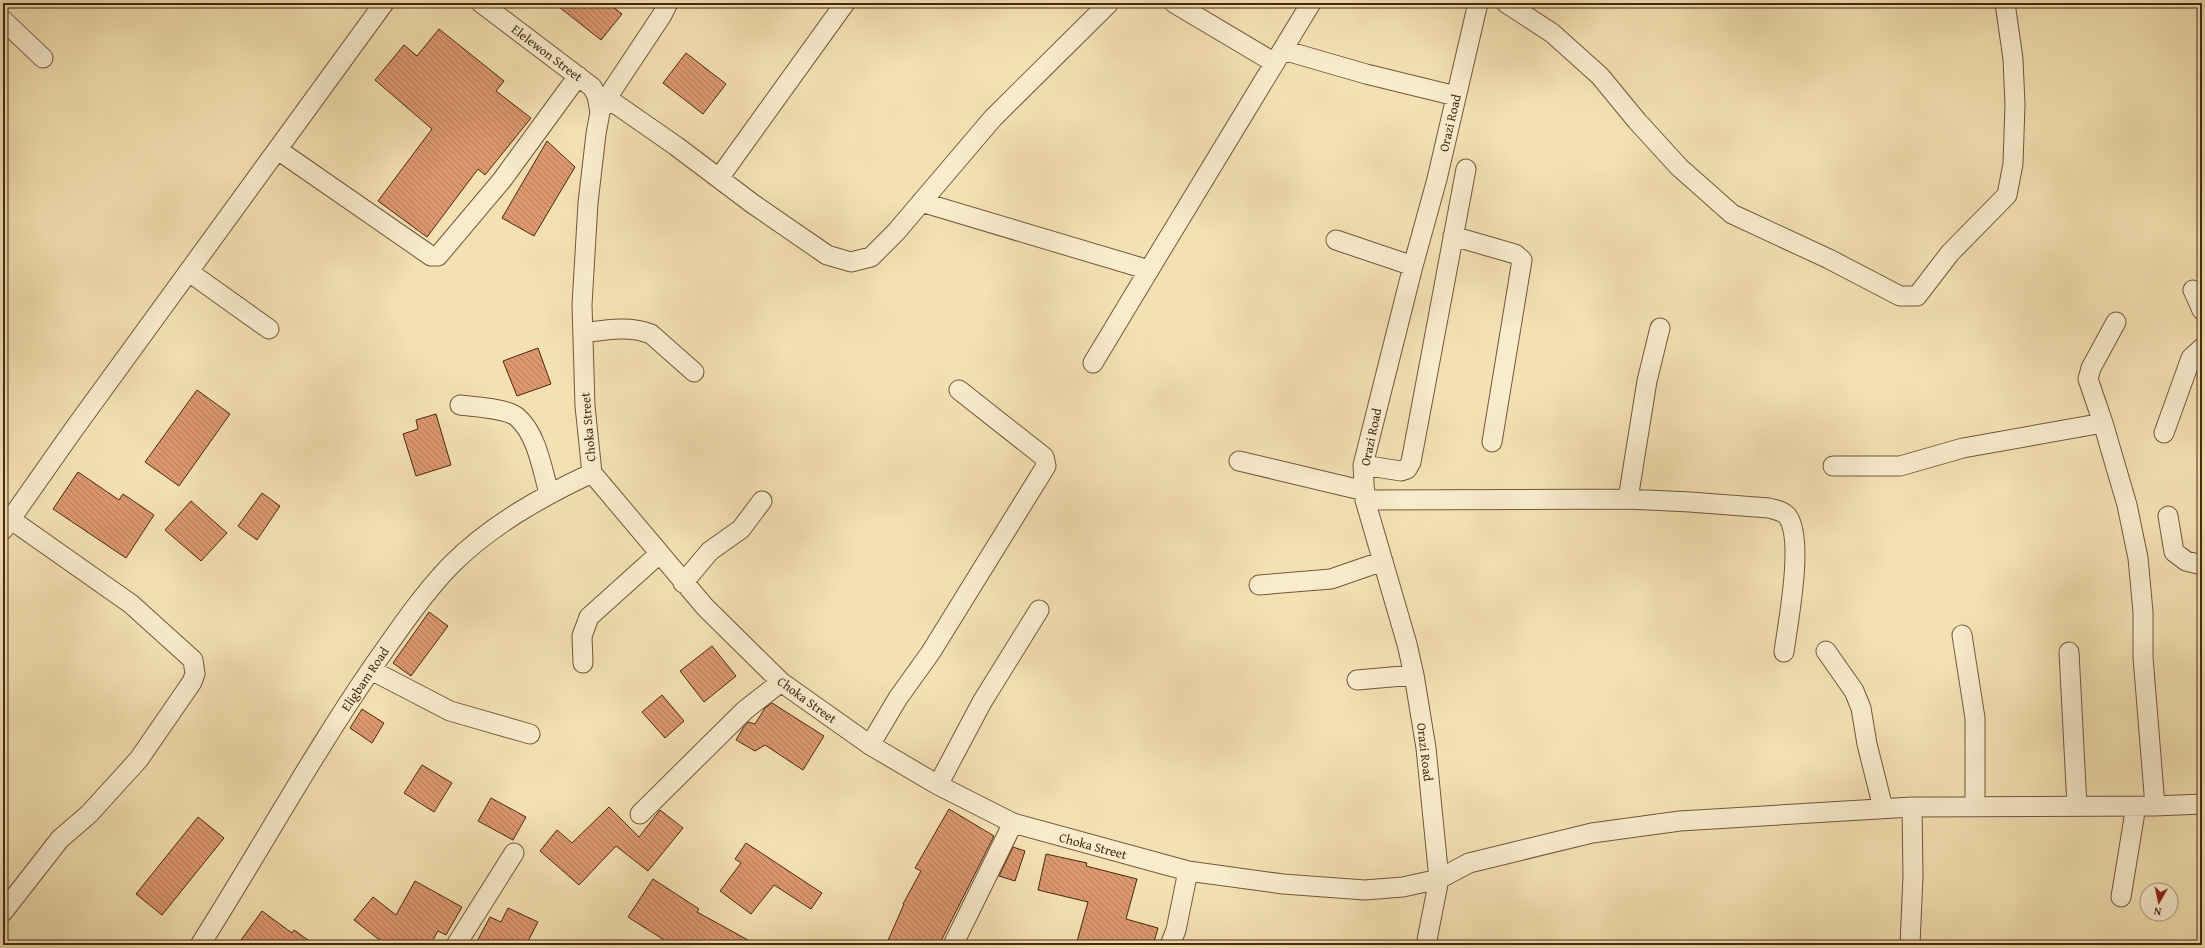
<svg xmlns="http://www.w3.org/2000/svg" width="2205" height="948" font-family="'Gentium Book Plus',serif">
<style>
.building{fill:url(#building-back-hatch);stroke:#462914}
.lines{fill:none;stroke-linecap:round;stroke-linejoin:round}
.minor-casing{stroke:#72573c;stroke-width:21}
.minor{stroke:#f8eccd;stroke-width:19}
.labels{text-anchor:middle;dominant-baseline:central;stroke-width:3;stroke-linejoin:round;paint-order:stroke}
.street-label{font-size:13px;fill:#462914;stroke:#f8eccd}
</style>
<defs>
<pattern id="building-back-hatch" width="6" height="6" patternUnits="userSpaceOnUse"><rect width="6" height="6" fill="#dd986e"/><path d="M-1 5l2 2M0 0l6 6M5-1l2 2" fill="none" stroke="#b57c59"/></pattern>
</defs>
<rect width="100%" height="100%" fill="#f4e1b2"/>
<filter id="stains"><feTurbulence type="fractalNoise" baseFrequency=".005" numOctaves="4"/><feColorMatrix values="0 0 0 0 .2 0 0 0 0 .09 0 0 0 0 .02 0 0 0 .5 -.17"/></filter>
<radialGradient id="worn" r=".72"><stop offset=".6" stop-color="#630" stop-opacity="0"/><stop offset="1" stop-color="#630" stop-opacity=".3"/></radialGradient>
<path class="building" d="M 554,3 L 608,3 L 622,14 L 601,40 Z
M 439,29 L 504,81 L 496,91 L 531,118 L 485,175 L 478,169 L 427,237 L 378,201 L 432,129 L 375,80 L 404,45 L 417,56 Z
M 686,53 L 726,84 L 703,114 L 663,83 Z
M 547,141 L 575,167 L 534,236 L 502,218 Z
M 538,348 L 551,384 L 517,396 L 503,361 Z
M 197,390 L 230,414 L 179,486 L 145,462 Z
M 436,414 L 451,465 L 416,476 L 403,434 L 418,429 L 416,420 Z
M 78,472 L 119,500 L 123,494 L 154,515 L 126,558 L 53,509 Z
M 262,493 L 280,506 L 257,540 L 238,526 Z
M 191,501 L 227,533 L 201,561 L 165,530 Z
M 429,612 L 448,626 L 411,676 L 393,663 Z
M 712,646 L 736,676 L 704,702 L 680,671 Z
M 662,695 L 684,721 L 665,738 L 642,712 Z
M 772,703 L 824,736 L 803,770 L 765,745 L 755,751 L 736,740 L 743,728 L 748,722 L 755,724 L 765,708 Z
M 362,709 L 384,723 L 372,743 L 350,728 Z
M 422,765 L 452,783 L 434,812 L 404,793 Z
M 491,798 L 526,817 L 513,840 L 478,821 Z
M 609,807 L 639,837 L 660,810 L 683,828 L 648,871 L 616,846 L 579,885 L 540,851 L 557,830 L 572,843 Z
M 949,809 L 994,836 L 939,945 L 886,945 L 904,904 L 903,904 L 921,871 L 915,868 Z
M 198,817 L 224,838 L 162,915 L 136,894 Z
M 746,843 L 822,893 L 811,909 L 774,885 L 751,914 L 720,891 L 741,863 L 735,859 Z
M 1013,847 L 1025,851 L 1015,881 L 999,876 Z
M 1046,854 L 1087,863 L 1086,866 L 1137,879 L 1126,919 L 1158,928 L 1153,945 L 1076,945 L 1088,902 L 1038,890 Z
M 653,879 L 699,909 L 697,912 L 757,945 L 672,945 L 628,917 Z
M 415,881 L 462,907 L 446,935 L 438,931 L 430,945 L 386,945 L 354,920 L 373,897 L 396,915 Z
M 508,908 L 538,922 L 526,945 L 475,945 L 490,917 L 501,922 Z
M 262,911 L 292,933 L 294,930 L 315,945 L 248,945 L 241,940 Z"/>
<g class="lines">
<g class="minor-casing">
<path id="minor" d="M 481,3 L 592,87 L 597,96 L 600,112
M 668,3 L 662,15 L 607,98 L 600,112 L 596,134 L 588,203 L 582,305 L 585,406 L 592,473 L 705,607 L 781,682 L 870,745 L 938,785 L 1013,823 L 1188,871 L 1283,884 L 1365,890 L 1403,887 L 1439,879 L 1469,863 L 1592,833 L 1680,821 L 1912,807 L 2155,806 L 2202,804
M 1174,3 L 1275,63
M 1506,3 L 1552,33 L 1600,76 L 1637,121 L 1679,167 L 1732,214 L 1829,259 L 1900,296 L 1917,296 L 1950,253 L 2007,195 L 2013,164 L 2015,105 L 2013,59 L 2005,3
M 3,20 L 43,58
M 1283,50 L 1366,74 L 1456,96
M 607,98 L 676,146 L 753,204 L 827,255 L 851,262 L 871,257 L 896,232 L 993,118 L 1109,3
M 278,150 L 431,256 L 438,256 L 502,180 L 578,76
M 719,178 L 845,3
M 921,202 L 1149,270 L 1311,3
M 1453,236 L 1515,254 L 1522,260 L 1492,442
M 1336,240 L 1413,266
M 189,272 L 269,329
M 2193,290 L 2202,310
M 2116,322 L 2091,368 L 2088,379 L 2103,423 L 2127,505 L 2138,558 L 2143,612 L 2143,657 L 2155,806
M 583,333 C 605,330 629,325 651,334 L 694,372
M 1093,363 L 1149,270
M 460,405 C 475,407 506,408 517,417 C 537,434 542,469 549,493
M 2164,433 L 2191,358 L 2202,348
M 1239,461 L 1365,491
M 1363,465 L 1401,471 L 1407,469 L 1411,462 L 1466,169
M 1833,466 L 1900,466 L 1963,448 L 2103,423
M 1628,499 L 1647,381 L 1660,328
M 1365,500 L 1628,499 L 1690,502 L 1769,508 C 1776,510 1784,511 1788,517 C 1804,541 1788,622 1784,652
M 3,514 L 131,604 L 193,660 L 195,674 L 192,682 L 139,759 L 89,814 L 60,839 L 3,912
M 2168,516 L 2174,552 L 2186,561 L 2202,565
M 3,530 L 74,429 L 384,3
M 683,583 L 710,551 L 741,529 L 762,501
M 1259,585 L 1331,579 L 1383,561
M 1962,635 L 1975,718 L 1975,806
M 1826,651 L 1854,691 L 1861,708 L 1867,744 L 1883,808
M 2069,652 L 2077,806
M 583,663 L 582,636 L 589,617 L 659,554
M 371,670 L 450,711 L 530,734
M 1357,680 L 1414,675
M 870,745 L 898,698 L 931,652 L 1046,466 L 1044,457 L 959,390
M 938,785 L 982,702 L 1039,610
M 640,814 L 745,710 L 781,682
M 2121,897 L 2136,806
M 200,945 C 259,852 312,755 374,665 C 398,631 422,595 451,565 C 491,525 541,497 592,473
M 456,945 L 514,853
M 953,945 L 1013,823
M 1170,945 L 1176,930 L 1188,871
M 1426,945 L 1439,879 L 1426,748 L 1414,675 L 1407,644 L 1365,500 L 1363,465 L 1413,266 L 1437,179 L 1478,3
M 1910,945 L 1913,876 L 1912,807"/>
</g>
<use href="#minor" class="minor"/>
</g>
<g class="labels">
<g class="street-label">
<text transform="translate(547 53) rotate(37)">Elelewon Street</text>
<text transform="translate(1450 123) rotate(-77)">Orazi Road</text>
<text transform="translate(588 427) rotate(-95)">Choka Street</text>
<text transform="translate(1371 437) rotate(-78)">Orazi Road</text>
<text transform="translate(365 679) rotate(-56)">Eligbam Road</text>
<text transform="translate(807 700) rotate(36)">Choka Street</text>
<text transform="translate(1425 752) rotate(83)">Orazi Road</text>
<text transform="translate(1093 846) rotate(15)">Choka Street</text>
</g>
</g>
<rect width="2205" height="948" fill="none" stroke="#f4e1b2" stroke-width="16"/>
<rect x="4" y="4" width="2197" height="940" fill="none" stroke="#462914" stroke-width="2"/>
<rect x="8" y="8" width="2189" height="932" fill="none" stroke="#462914"/>
<g transform="translate(2159 902) rotate(189)"><circle r="19" fill="#f8eccd" stroke="#b19e83"/>
<path d="M0-3L7 15L0 10L-7 15Z" fill="#8f2418"/>
<text y="-6" font-size="11" font-weight="bold" text-anchor="middle" fill="#462914">N</text>
</g>
<rect width="100%" height="100%" filter="url(#stains)"/>
<rect width="100%" height="100%" fill="url(#worn)"/>
</svg>
